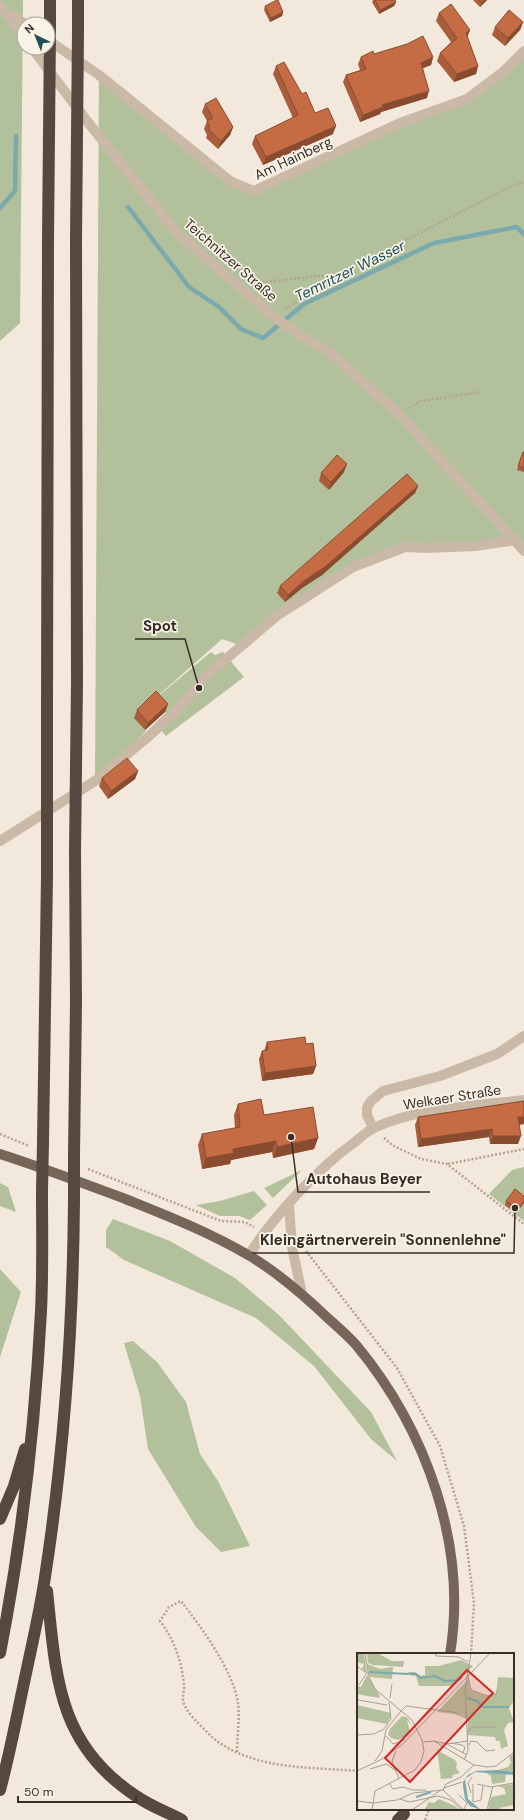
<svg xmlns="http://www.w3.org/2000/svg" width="524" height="1820" font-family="'DM Sans',sans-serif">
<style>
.green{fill:#b2c19b}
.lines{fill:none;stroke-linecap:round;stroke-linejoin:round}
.stream{stroke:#7aa9ae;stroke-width:4.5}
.path{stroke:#b5a391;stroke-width:2.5;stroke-dasharray:2 2;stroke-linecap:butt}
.minor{stroke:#cab9a7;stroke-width:10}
.major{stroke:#786559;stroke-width:10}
.highway{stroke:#57483f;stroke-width:12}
.highway-bridge{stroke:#57483f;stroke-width:12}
.wall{fill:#a95d3b}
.shaded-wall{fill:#8a4c30}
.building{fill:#c56c45;stroke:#8a4c30}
.labels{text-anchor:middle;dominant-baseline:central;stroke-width:3.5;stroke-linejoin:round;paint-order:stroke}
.street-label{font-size:14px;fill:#362d27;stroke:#f9f2e7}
.water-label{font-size:15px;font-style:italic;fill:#1d5057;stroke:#f9f2e7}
.inset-river{fill:none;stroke:#7aa9ae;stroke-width:2}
.inset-road{fill:none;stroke:#a79d93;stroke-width:1}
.view{fill:#d62828;fill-opacity:0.15;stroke:#d62828;stroke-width:2}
.inset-edge{fill:none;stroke:#362d27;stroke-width:2}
.leader{fill:none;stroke:#362d27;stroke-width:1.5}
.callout-dot{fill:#362d27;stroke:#f9f2e7;stroke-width:1.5}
.callout-label{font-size:15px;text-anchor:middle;font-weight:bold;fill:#362d27;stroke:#f9f2e7;stroke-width:3.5;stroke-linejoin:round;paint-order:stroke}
</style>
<rect width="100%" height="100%" fill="#f2e8db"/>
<path class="green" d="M 0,0 L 23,0 L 20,323 L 0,341 Z
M 524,51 L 524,551 L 515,540 L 405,547 L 353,567 L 242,646 L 222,639 L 134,717 L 146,731 L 95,781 L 99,75 L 230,181 L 254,191 L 467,99 Z
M 211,652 L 215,655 L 223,652 L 244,677 L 166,736 L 155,723 L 166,713 L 155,699 Z
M 524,1167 L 524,1221 L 489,1194 L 512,1170 Z
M 302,1170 L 273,1198 L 264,1188 Z
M 0,1183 L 8,1187 L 16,1212 L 0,1206 Z
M 254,1191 L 267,1205 L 250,1220 L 239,1216 L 220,1216 L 196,1205 L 220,1201 Z
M 113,1219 L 170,1241 L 235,1278 L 280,1316 L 371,1412 L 397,1461 L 371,1439 L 314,1366 L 256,1318 L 124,1260 L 106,1247 L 106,1230 Z
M 0,1269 L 21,1292 L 0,1357 Z
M 133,1341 L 157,1362 L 186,1402 L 200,1454 L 218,1481 L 250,1546 L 221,1552 L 196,1527 L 148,1449 L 140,1396 L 124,1343 Z"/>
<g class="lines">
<path class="stream" d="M 128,207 L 189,287 L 219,307 L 241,329 L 263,338 L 304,304 L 434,243 L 516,227 L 524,234
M 0,208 L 15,191 L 16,136"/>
<path class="path" d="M 254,283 L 338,274
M 285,309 L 339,274 L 512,186 L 524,182
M 410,408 L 421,401 L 480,392
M 0,1134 L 29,1146
M 384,1138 L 392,1145 L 421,1159 L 447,1164 L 524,1224
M 448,1164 L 524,1149
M 88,1169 L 221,1221 L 245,1222 L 254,1227
M 306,1251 L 397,1368 L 440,1446 L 464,1526 L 474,1603 L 471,1654
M 237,1752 C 237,1736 240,1718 238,1703 C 233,1670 201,1627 181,1601 L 169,1607 L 160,1621 C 174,1639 182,1662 184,1685 C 185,1690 182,1695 183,1700 C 185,1711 197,1722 204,1729 C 209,1734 214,1740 220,1743 C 259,1770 313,1767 358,1771
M 425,1820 L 429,1809"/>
<path class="minor" d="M 0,6 L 24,37
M 10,14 L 25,24
M 48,40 L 99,75 L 230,181 L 254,191 L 400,123 L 467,99 L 503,72 L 524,51
M 32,48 L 87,121 L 177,233 L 273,316 L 298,334 L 329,352 L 399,414 L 524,551
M 0,841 L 95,781 L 148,737 L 179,708 L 207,675 L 278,615 L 353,567 L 405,547 L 426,548 L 475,546 L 516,540
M 373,1128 L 367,1115 L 367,1108 L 370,1102 L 383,1091 L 440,1076 L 497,1054 L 524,1036
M 289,1205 L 292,1247 L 302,1294
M 249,1255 C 273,1217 318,1168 355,1142 C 361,1137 367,1131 374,1128 C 418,1107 477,1106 524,1100"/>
<path class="major" d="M 0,1154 C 41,1167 82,1183 123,1198 C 165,1215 209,1232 248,1255 C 273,1269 295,1288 316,1307 C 329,1320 345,1332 357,1346 C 426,1430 468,1545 450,1654"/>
<path class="highway" d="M 50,31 L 50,0
M 78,31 L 78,0
M 76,239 L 77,682
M 47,707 L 48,239
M 43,1142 L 47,876
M 74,1154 L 76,1002 L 75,852
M 0,1519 L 14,1486 L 25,1449
M 47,1591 C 56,1676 57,1744 136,1796 C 150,1806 167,1812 182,1820
M 0,1653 C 22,1540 35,1426 41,1311 C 43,1271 42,1230 42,1190
M 0,1790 C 10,1753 17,1715 25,1678 C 32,1644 40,1611 45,1577 C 64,1453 73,1327 74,1201
M 398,1820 L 404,1814"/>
<path class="highway-bridge" d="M 48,239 L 50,31
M 76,239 L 78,31
M 75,852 L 77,682
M 47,876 L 47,707
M 42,1190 L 43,1142
M 74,1201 L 74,1154"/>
</g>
<path class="wall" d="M 373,0 L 395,0 L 396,2 L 394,6 L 379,14 L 372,2 Z
M 473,0 L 487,0 L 480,7 Z
M 265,6 L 283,12 L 282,16 L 270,22 L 264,10 Z
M 439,13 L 470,30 L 467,37 L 478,66 L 476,74 L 454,82 L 437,61 L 440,53 L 451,42 L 436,21 Z
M 523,22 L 520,30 L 505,46 L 492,35 L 495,27 Z
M 374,54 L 433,57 L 431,65 L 423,68 L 427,98 L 381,112 L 380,114 L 360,122 L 343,82 L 346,75 L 360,70 L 358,64 L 361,57 Z
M 276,66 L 302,94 L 315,113 L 333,134 L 263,165 L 252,144 L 255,136 L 293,118 L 273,74 Z
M 205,104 L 233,127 L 230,135 L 218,149 L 206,138 L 207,135 L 204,129 L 207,121 L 202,112 Z
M 523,452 L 524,452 L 524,472 L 517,470 Z
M 344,472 L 329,490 L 319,481 L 321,473 Z
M 418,486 L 415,493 L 322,575 L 302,588 L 285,602 L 277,593 L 280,586 Z
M 168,704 L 165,712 L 145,730 L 134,718 L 137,710 Z
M 138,771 L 135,779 L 108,799 L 99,786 L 102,778 Z
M 267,1042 L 306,1044 L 316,1066 L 313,1074 L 262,1081 L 259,1059 L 262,1051 L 264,1051 Z
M 524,1101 L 524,1124 L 519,1125 L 518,1144 L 490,1144 L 489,1137 L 418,1147 L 415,1125 L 418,1117 Z
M 238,1104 L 318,1138 L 314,1149 L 273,1158 L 272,1152 L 231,1160 L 230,1164 L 202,1169 L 198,1145 L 202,1134 L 235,1128 L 234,1115 Z
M 524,1196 L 516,1213 L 505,1205 L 506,1201 Z"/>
<path class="shaded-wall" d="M 484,0 L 487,0 L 480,7 L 482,3 Z
M 396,2 L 394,6 L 379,14 L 380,10 Z
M 283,12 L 282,16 L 270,22 L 271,18 Z
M 523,22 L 520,30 L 505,46 L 508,38 Z
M 470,30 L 467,38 L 466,33 Z
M 433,57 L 431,65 L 418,70 L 421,63 Z
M 478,66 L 476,74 L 454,82 L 457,74 Z
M 429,91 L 427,98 L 381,112 L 380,114 L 360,122 L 363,115 L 382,105 Z
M 336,126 L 333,134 L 263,165 L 266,157 Z
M 233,127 L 230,135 L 218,149 L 221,141 Z
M 347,464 L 344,472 L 329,490 L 331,482 Z
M 418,486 L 415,493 L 322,575 L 302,588 L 285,602 L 288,595 Z
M 168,704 L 165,712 L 145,730 L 148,723 Z
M 138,771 L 135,779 L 108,799 L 111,791 Z
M 316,1066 L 313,1074 L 262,1081 L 265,1073 Z
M 518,1117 L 524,1117 L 524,1124 L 515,1125 Z
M 492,1129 L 489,1137 L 418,1147 L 421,1139 Z
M 493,1136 L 521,1136 L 518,1144 L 490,1144 Z
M 318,1138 L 314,1149 L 273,1158 L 277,1147 Z
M 276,1141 L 272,1152 L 231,1160 L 230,1164 L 202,1169 L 206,1158 L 233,1149 Z
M 524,1201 L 524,1203 L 516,1213 L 518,1209 Z"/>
<path class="building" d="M 277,0 L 278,0 L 283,12 L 271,18 L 265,6 Z
M 375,0 L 395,0 L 396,2 L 380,10 Z
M 479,0 L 484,0 L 482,3 Z
M 451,4 L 470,30 L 466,33 L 478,66 L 457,74 L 440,53 L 457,38 L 439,13 Z
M 509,10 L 523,22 L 508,38 L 495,27 Z
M 423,36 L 433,57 L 421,63 L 429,91 L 382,105 L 383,107 L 363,115 L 346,75 L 366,69 L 361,57 L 373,51 L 374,54 L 407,44 Z
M 284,62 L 302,94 L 306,92 L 315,113 L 328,108 L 336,126 L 266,157 L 255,136 L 298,115 L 276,66 Z
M 216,98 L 233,127 L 221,141 L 209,130 L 210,128 L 207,121 L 213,118 L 205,104 Z
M 523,452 L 524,452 L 524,468 L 518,466 Z
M 337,455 L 347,464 L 331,482 L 321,473 Z
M 407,474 L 418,486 L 325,567 L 305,580 L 288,595 L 280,586 Z
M 156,691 L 168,704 L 148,723 L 137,710 Z
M 127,758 L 138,771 L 111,791 L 102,778 Z
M 305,1037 L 306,1044 L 313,1043 L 316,1066 L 265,1073 L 262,1051 L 268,1050 L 267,1042 Z
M 261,1099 L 264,1115 L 313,1107 L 318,1138 L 277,1147 L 276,1141 L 233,1149 L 234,1153 L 206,1158 L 202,1134 L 240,1127 L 238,1104 Z
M 524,1101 L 524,1117 L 518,1117 L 521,1136 L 493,1136 L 492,1129 L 421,1139 L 418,1117 Z
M 515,1189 L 524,1196 L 524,1201 L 518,1209 L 506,1201 Z"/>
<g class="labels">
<g class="street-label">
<text transform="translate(293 158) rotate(-25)">Am Hainberg</text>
<text transform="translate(231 260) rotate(41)">Teichnitzer Straße</text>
<text transform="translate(452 1097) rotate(-9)">Welkaer Straße</text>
</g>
<g class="water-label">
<text transform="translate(350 271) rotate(-26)">Temritzer Wasser</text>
</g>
</g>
<g transform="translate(357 1653)">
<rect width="157" height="157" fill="#f2e8db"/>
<path d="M 0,0 L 7,0 L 10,20 L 5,16 L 7,11 L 0,9 ZM 10,0 L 20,0 L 35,8 L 47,8 L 46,14 L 16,12 L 11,10 ZM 104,7 L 116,13 L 97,33 L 62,33 L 59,23 L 51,22 L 51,19 L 58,19 L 63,23 L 68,22 L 68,13 L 82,13 ZM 10,11 L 23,16 L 36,14 L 35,26 L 13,24 ZM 10,22 L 23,43 L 22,45 L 0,41 L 0,33 L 4,34 ZM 141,24 L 157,25 L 157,48 L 152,55 L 157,69 L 151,70 L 147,77 L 151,93 L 144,96 L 143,88 L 139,88 L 138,84 L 110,82 L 111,66 L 105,62 L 80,59 L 112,25 L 113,36 L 129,43 L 139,41 ZM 0,52 L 34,60 L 33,65 L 30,71 L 0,65 ZM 45,63 L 51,65 L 56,76 L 50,66 L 53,80 L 41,87 L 34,85 L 31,81 L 33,76 ZM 80,97 L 98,107 L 100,111 L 99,115 L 103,120 L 95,122 L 96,125 L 84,126 ZM 157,100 L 157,119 L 141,117 L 151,114 L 154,110 L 152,104 ZM 129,120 L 149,120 L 148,129 L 135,131 L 134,123 ZM 157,131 L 157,152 L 142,155 L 148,157 L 131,157 L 134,144 L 149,141 L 147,135 L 141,133 ZM 82,146 L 98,153 L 103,157 L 67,157 L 71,151 L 70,149 L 77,150 Z" fill="#b2c19b"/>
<path d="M 141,117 L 157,119 L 157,122 L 118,119 L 108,126 L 111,146 L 124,157 L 113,153 L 108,146 L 106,133 L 106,129 L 111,122 L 119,118 Z" fill="#7aa9ae"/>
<path class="inset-river" d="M 12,19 L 51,21M 52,21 L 59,21 L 64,25 L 78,23 L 88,28 L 102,27 L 105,24M 110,45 L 120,48 L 126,54 L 152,54M 59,144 L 74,139"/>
<path class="inset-road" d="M 8,0 L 12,24 L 18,36 L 55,67 L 65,87 L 67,98 L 64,109 L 58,117 L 18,138 L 15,157M 78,0 L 79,3 L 102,4 L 111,9M 0,13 L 11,21M 111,23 L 114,37 L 131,43 L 139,41 L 141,37M 2,32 L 9,21M 33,45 L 35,31M 1,47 L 30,52M 44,58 L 49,53 L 96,59 L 111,66M 111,78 L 115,74 L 138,74M 0,82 L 17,81 L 27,76 L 34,66 L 32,49M 29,83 L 36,91 L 48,87M 77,88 L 90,91 L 111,88M 66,89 L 77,88 L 117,112 L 131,114 L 139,113 L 157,99M 94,90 L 105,92 L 108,94 L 106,100M 90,91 L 110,102M 112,92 L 114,88 L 120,89 L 129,98 L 138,97M 39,98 L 35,108 L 42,126M 107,107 L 111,98 L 108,36 L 114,0M 18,108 L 25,98 L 29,77 L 44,58M 13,116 L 29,111 L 38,117M 0,118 L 25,106 L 46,91 L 133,0M 32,130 L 36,136 L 46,134 L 56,137 L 69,137M 116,131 L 116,149 L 124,147 L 126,133M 120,131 L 134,134 L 157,130M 87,135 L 105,129M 86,137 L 89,131 L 104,124 L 117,112M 86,137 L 107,157M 114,140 L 111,130 L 115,124M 102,142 L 110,150 L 107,156M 43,146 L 52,149 L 81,143 L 94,147 L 105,157M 0,148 L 16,150 L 40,147 L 56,140 L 86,137M 55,157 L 84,137M 130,157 L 136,133"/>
<path class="view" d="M 110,17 L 136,40 L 53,129 L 28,105 Z"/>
<rect width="157" height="157" class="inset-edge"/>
</g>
<path class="leader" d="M199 688L185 639H135M291 1137L298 1192H430M515 1208L514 1253H252"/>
<g class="callout-dot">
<circle cx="199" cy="688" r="4"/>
<circle cx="291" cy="1137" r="4"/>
<circle cx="515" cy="1208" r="4"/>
</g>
<g class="callout-label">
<text x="160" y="631">Spot</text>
<text x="364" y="1184">Autohaus Beyer</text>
<text x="383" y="1245">Kleingärtnerverein "Sonnenlehne"</text>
</g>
<g transform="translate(36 36) rotate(317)"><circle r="19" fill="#f9f2e7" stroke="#aba39a"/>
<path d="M0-3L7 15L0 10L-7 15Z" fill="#1d5057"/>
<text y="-6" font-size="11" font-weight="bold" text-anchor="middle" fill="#362d27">N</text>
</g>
<path d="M18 1796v6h118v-6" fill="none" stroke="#362d27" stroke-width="2"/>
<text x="24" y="1796" font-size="12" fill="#362d27" stroke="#f9f2e7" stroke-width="3" paint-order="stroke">50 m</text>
</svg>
